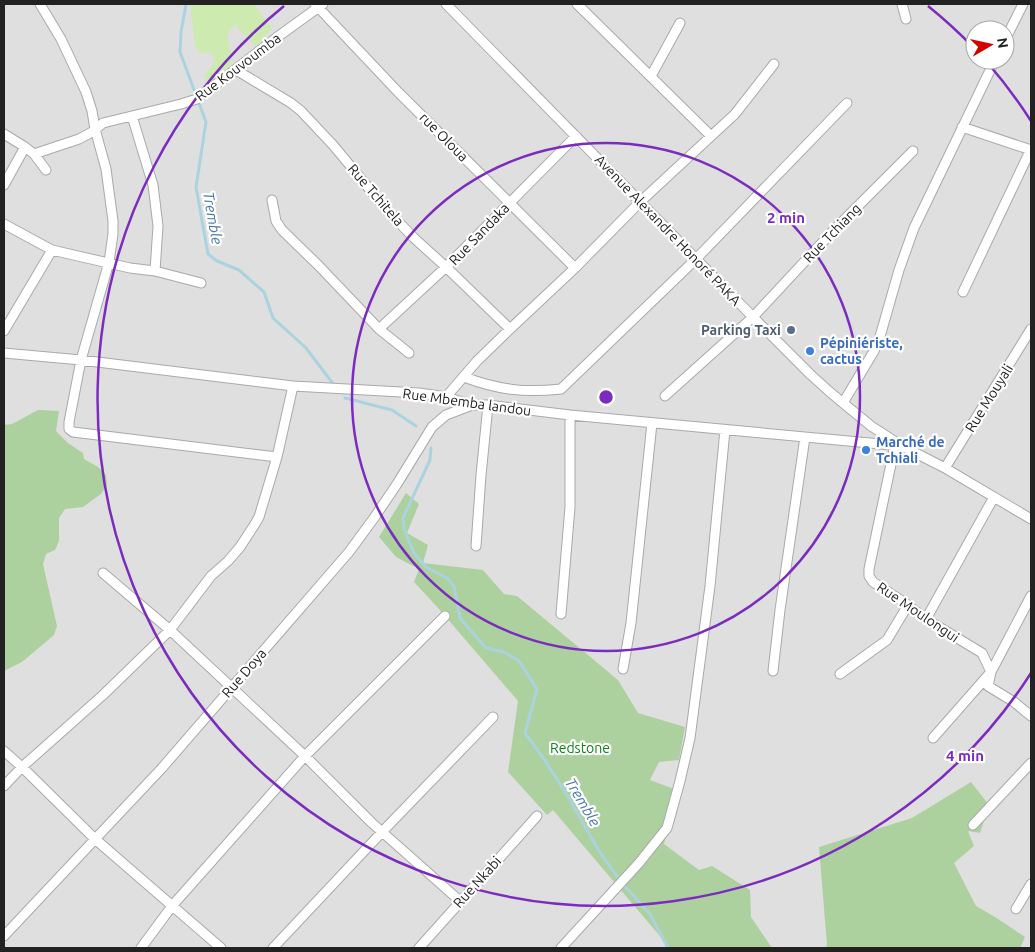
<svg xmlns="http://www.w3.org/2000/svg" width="1035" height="952" font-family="Ubuntu,sans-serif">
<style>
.residential{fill:#e0dfdf;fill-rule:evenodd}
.grass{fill:#cdebb0}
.forest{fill:#add19e}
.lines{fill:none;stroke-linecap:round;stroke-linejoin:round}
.stream{stroke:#aad3df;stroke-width:3}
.street-casing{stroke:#a9a9a9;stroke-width:11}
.street{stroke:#fff;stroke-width:9}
.ring{fill:none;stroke:#7b2cbf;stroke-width:2.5}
.service-dot{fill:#5c6f8a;stroke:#fff;stroke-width:2}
.shop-dot{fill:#3f7fe0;stroke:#fff;stroke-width:2}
.labels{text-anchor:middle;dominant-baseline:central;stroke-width:4.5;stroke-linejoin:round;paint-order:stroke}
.street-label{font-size:14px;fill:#222;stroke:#fff}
.service-label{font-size:14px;font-weight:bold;fill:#4e5e75;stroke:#fff;text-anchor:end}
.shop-label{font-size:14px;font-weight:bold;fill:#366cbe;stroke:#fff;text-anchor:start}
.park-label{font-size:14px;fill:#0c8416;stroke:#fff}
.water-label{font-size:15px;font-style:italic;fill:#4a7aab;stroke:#fff}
.centre{fill:#7b2cbf;stroke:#fff;stroke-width:2.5}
.ring-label{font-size:15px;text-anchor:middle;font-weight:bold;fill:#7b2cbf;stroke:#fff;stroke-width:4.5;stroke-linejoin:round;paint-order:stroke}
</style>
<rect width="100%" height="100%" fill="#f2efe9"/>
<path class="residential" d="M 4,4 L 1031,4 L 1031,948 L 4,948 ZM 975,30 L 1005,30 L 1005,60 L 975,60 Z"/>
<path class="grass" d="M 190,4 L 253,4 L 272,28 L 256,47 L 235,25 L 227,34 L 233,62 L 217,79 L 209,85 L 204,76 L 215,61 L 211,52 L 201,54 L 195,46 Z"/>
<path class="forest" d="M 38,410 L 59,411 L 56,431 L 68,443 L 83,453 L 84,459 L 98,467 L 106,475 L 107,485 L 101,494 L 83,507 L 65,509 L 59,518 L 59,541 L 55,550 L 46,554 L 43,564 L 57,626 L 54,635 L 22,662 L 4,671 L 4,425 L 12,424 Z
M 406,493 L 419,504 L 407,533 L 428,545 L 423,563 L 483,570 L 504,594 L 517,596 L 618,680 L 638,713 L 685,727 L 679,760 L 659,762 L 650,780 L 677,790 L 664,844 L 699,870 L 712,866 L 750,890 L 751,917 L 772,948 L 670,948 L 553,810 L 547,815 L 508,772 L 518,701 L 439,609 L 414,582 L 419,569 L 396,557 L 379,537 Z
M 971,782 L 989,805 L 980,833 L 968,831 L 974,846 L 954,863 L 976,906 L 995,917 L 1025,937 L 1020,948 L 826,948 L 827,945 L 819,847 L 912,818 Z"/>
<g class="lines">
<path class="stream" d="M 186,4 L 181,32 L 180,52 L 206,122 L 196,187 L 208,254 L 217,261 L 239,270 L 264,292 L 273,318 L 306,348 L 334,385
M 345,398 L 392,410 L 416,426
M 431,448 L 430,460 L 403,518 L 404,529 L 414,553 L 427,568 L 447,578 L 454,586 L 460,618 L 486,648 L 504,652 L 519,661 L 537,689 L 525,733 L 546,762 L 567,795 L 599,851 L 621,882 L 650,914 L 668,948"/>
<g class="street-casing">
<path id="street" d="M 40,4 L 61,39 L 86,92 L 92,111 L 95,129 L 106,169 L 113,221 L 113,234 L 109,262 L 81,360 L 69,422 L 69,429 L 73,432 L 277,457
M 315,4 L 398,92 L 575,268
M 446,4 L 753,317 L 811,375 L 831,393 L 871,426 L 902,446 L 945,468 L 1031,519
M 577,4 L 711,136
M 902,4 L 906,19
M 1005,40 L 1023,4
M 236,70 L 291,103 L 301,111 L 333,145 L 386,209 L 414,238 L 446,267 L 510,329
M 651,76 L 680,23
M 132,116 L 153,185 L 158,226 L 155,271
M 962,127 L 1031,150
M 4,134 L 25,147 L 34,154 L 46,170
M 34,154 L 79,139 L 92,132 L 103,123 L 181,104 L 197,99 L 276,38 L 323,4
M 4,185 L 25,147
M 272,200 L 276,221 L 282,230 L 319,266 L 379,329 L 409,353
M 4,224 L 52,250 L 130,268 L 155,271 L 201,283
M 963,292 L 1031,149
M 379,329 L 446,267 L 576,136
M 4,331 L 52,250
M 4,353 L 81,360 L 293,386 L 419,393 L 446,397 L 472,405 L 488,405 L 570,415 L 902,446
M 464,377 C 499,390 524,393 561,389 L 696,259 L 847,103
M 665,396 L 753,317 L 832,232 L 913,151
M 446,397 L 477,361 L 510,329 L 575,268 L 640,202 L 735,114 L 774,64
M 843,403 L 874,351 L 879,340 L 899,270 L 914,228 L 995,60
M 895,445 L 869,569 L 869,576 L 873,582 L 908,605 L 926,619 L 982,653 L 991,672 L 988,686 L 1014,702 L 1031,716
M 945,468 L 1031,329
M 476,546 L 481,475 L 488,405
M 103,573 L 170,630 L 305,756 L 372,823 L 460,901
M 561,614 L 570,507 L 570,415
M 926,619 L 994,497
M 623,669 L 631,623 L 652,423
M 773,671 L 780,610 L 805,437
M 840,674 L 887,640 L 908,605
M 933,738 L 991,672 L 1031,596
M 4,751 L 22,767 L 95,839 L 221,948
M 4,786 L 22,767 L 103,695 L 170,630 L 211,576 L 228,561 L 240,547 L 255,524 L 259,517 L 277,457 L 293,386
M 973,825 L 1031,763
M 1016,909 L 1031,884
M 4,936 L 162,768 L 349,552 L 374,518 L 397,484 L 432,427 L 446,415 L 472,405
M 141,948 L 172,906 L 305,756 L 445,616
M 273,948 L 382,832 L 493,717
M 419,948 L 537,816
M 561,948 L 639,863 L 667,828 L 680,781 L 690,738 L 710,586 L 725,430"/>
</g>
<use href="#street" class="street"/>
</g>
<g class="ring">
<circle cx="606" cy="397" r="254"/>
<path d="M1031 673A507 507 0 1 1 284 6M928 6A507 507 0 0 1 974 48M986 61A507 507 0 0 1 1031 121"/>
</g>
<circle class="service-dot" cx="791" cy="330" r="5"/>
<g class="shop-dot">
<circle cx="810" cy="351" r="5"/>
<circle cx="866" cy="450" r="5"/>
</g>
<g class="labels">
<g class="street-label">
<text transform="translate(238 67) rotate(-37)">Rue Kouvoumba</text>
<text transform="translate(444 137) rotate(45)">rue Oloua</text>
<text transform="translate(376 195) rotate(49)">Rue Tchitela</text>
<text transform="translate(668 230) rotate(46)">Avenue Alexandre Honoré PAKA</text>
<text transform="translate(832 233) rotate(-46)">Rue Tchiang</text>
<text transform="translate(479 234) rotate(-46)">Rue Sandaka</text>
<text transform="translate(989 398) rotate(-58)">Rue Mouyali</text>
<text transform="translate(467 402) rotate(8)">Rue Mbemba landou</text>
<text transform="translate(918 612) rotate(34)">Rue Moulongui</text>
<text transform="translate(244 673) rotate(-49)">Rue Doya</text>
<text transform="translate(477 882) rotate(-48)">Rue Nkabi</text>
</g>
<g class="service-label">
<text x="781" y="330">Parking Taxi</text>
</g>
<g class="shop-label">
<text x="820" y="343">Pépiniériste,<tspan x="820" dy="16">cactus</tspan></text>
<text x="876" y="442">Marché de<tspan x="876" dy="16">Tchiali</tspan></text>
</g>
<g class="park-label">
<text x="580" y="748">Redstone</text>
</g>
<g class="water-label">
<text transform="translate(213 218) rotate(80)">Tremble</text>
<text transform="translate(583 802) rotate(59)">Tremble</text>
</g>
</g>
<circle cx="606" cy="397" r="8" class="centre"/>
<g class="ring-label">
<text x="786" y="223">2 min</text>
<text x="965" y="761">4 min</text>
</g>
<rect width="1035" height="952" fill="none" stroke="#222222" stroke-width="10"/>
<g transform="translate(990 45) rotate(81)"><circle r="24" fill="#ffffff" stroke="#a7a7a7"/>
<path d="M0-4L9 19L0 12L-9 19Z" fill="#d40000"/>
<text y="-8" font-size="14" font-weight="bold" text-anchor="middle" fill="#222222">N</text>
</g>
</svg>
